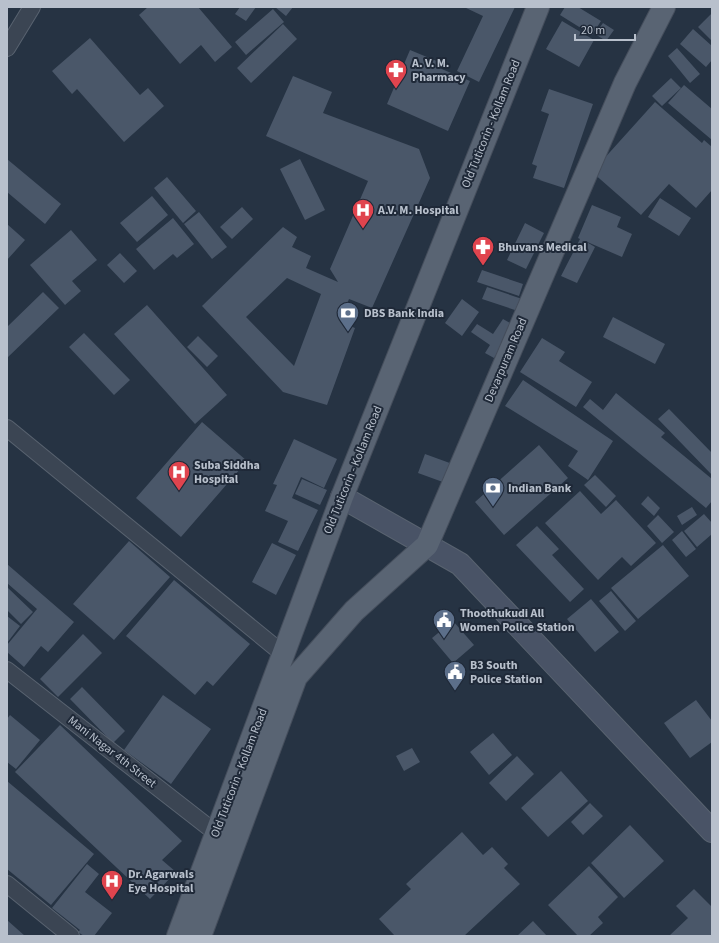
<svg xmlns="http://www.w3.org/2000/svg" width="719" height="943" font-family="'Source Sans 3',sans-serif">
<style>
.building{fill:#4a5769;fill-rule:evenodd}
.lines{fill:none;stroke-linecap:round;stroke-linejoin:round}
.street-casing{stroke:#596370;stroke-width:18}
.secondary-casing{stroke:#596370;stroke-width:24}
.primary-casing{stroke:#454e5c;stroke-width:24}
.street{stroke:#3b4553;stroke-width:16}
.secondary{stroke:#495366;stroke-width:22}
.primary{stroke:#596473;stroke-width:22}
.labels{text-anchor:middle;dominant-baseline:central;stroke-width:4;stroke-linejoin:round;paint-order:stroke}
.poi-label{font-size:12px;font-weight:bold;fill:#b8c0cc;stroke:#1f2938;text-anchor:start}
.street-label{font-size:12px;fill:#b8c0cc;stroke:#1f2938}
</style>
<rect width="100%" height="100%" fill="#263343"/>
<path class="building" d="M 148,7 L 198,7 L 232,47 L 215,62 L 201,45 L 180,64 L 139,15 Z
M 240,7 L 256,7 L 246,21 L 235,14 Z
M 275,7 L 293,7 L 286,16 Z
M 464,7 L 515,7 L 479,82 L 457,71 L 483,16 Z
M 565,7 L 578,7 L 601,21 L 592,35 L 560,15 Z
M 273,9 L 284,22 L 246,55 L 235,42 Z
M 712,13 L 712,41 L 698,27 Z
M 562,21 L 594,40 L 579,67 L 546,49 Z
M 603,23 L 614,30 L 606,41 L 595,34 Z
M 283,24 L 297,39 L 251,83 L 237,68 Z
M 693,29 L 712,46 L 712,60 L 706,67 L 680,44 Z
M 90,38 L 140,95 L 148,88 L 164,106 L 124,142 L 77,89 L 72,94 L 52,71 Z
M 677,48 L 700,74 L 690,83 L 668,56 Z
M 410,50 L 439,62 L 437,67 L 470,81 L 448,131 L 387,104 Z
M 293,76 L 332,92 L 323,113 L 419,149 L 430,178 L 372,308 L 349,299 L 340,322 L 355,328 L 327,405 L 283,392 L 202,306 L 283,227 L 297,237 L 292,247 L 311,256 L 306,268 L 338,282 L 330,269 L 368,181 L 266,136 ZM 287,278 L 321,294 L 294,366 L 246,317 Z
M 671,78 L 681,88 L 662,106 L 652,96 Z
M 684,85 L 712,109 L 712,140 L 668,103 Z
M 549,89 L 593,104 L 564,188 L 533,178 L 537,166 L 532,164 L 549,114 L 541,111 Z
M 655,102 L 702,143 L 704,140 L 712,147 L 712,190 L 696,208 L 669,184 L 641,215 L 592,172 Z
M 7,159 L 61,204 L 45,224 L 7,192 Z
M 300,159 L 325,210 L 305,220 L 280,169 Z
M 167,177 L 196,211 L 183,223 L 154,188 Z
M 152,196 L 168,215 L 137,242 L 120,223 Z
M 660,198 L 691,218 L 679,236 L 648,217 Z
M 592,205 L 621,217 L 617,227 L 632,234 L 622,257 L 585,241 L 595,247 L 577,283 L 561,276 L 580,239 L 578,238 Z
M 242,207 L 253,219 L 232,239 L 220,227 Z
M 199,212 L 227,247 L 212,259 L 184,224 Z
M 173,218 L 194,244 L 177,258 L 173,254 L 154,270 L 136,249 Z
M 525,223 L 544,233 L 526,269 L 507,260 Z
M 7,224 L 25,240 L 7,260 Z
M 71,230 L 97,260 L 72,281 L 81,291 L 65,305 L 30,265 Z
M 120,253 L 137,271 L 124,283 L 107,265 Z
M 482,270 L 523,284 L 519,296 L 477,282 Z
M 487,287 L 528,301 L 524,313 L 482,299 Z
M 43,292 L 59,308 L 7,358 L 7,327 Z
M 462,299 L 479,312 L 462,336 L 445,323 Z
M 147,305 L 227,395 L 195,424 L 114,334 Z
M 613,317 L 665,344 L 655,364 L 603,337 Z
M 503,319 L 515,326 L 494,358 L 485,353 L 490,345 L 471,332 L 477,324 L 493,334 Z
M 84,333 L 130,380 L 114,395 L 69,347 Z
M 198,336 L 218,356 L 207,367 L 187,347 Z
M 542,338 L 565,352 L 559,361 L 592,382 L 576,407 L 520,372 Z
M 523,380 L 613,441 L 588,480 L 568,466 L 578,451 L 505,406 Z
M 616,393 L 665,433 L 661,437 L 712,479 L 712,501 L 706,508 L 583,407 L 590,399 L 603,410 Z
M 669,409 L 712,453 L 712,475 L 658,419 Z
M 202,422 L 247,461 L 181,537 L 136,498 Z
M 294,439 L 337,459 L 324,488 L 301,477 L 292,498 L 318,510 L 298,551 L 278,542 L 288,521 L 265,511 L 277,485 L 273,484 Z
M 539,445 L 568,478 L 504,535 L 475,502 Z
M 425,454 L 458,466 L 451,485 L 418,473 Z
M 595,475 L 616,496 L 606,507 L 584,485 Z
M 302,479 L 327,490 L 320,505 L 295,494 Z
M 580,491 L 601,514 L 616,500 L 656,543 L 631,566 L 622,557 L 598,580 L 545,523 Z
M 648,496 L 660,508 L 654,516 L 641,504 Z
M 692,507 L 697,515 L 682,525 L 677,516 Z
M 704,514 L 712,523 L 712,534 L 697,547 L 684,531 Z
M 658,515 L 674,532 L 662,543 L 647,526 Z
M 537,526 L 559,549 L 552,555 L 584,589 L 570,602 L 516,545 Z
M 682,531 L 696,549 L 686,557 L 672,540 Z
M 129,541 L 170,577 L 114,640 L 73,604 Z
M 272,543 L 296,555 L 276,595 L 252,582 Z
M 663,545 L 689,576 L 638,619 L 611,588 Z
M 7,564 L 74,622 L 48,652 L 41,646 L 24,667 L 7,652 L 7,645 L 37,609 L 7,583 Z
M 174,580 L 250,644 L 213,686 L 207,681 L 195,695 L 126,636 Z
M 7,587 L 33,612 L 21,624 L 7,610 Z
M 611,591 L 636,621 L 625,631 L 599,601 Z
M 591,599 L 619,632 L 595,652 L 567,619 Z
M 7,616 L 20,626 L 7,643 Z
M 453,621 L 474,645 L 453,663 L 432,638 Z
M 83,634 L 102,653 L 58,697 L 40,679 Z
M 82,687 L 125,731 L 113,743 L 70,699 Z
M 163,695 L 211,729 L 171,784 L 124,750 Z
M 696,700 L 712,721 L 712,742 L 690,758 L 664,723 Z
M 10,715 L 40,740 L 16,769 L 7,762 L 7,719 Z
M 60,725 L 182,841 L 162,860 L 176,872 L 150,899 L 15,772 Z
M 493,733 L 512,755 L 489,775 L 470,752 Z
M 412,748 L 420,762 L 404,771 L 396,756 Z
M 517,756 L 534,774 L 506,801 L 489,783 Z
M 561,771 L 588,801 L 548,837 L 521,808 Z
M 7,781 L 94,854 L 51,905 L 7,869 Z
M 590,803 L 603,816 L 583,835 L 571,822 Z
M 630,825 L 664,861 L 624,898 L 591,863 Z
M 462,832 L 483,855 L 492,847 L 508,864 L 504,868 L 520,884 L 464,936 L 395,936 L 379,919 L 411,889 L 406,884 Z
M 87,864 L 99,874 L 85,892 L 112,913 L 94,936 L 84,936 L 78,932 L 80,930 L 52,908 Z
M 589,866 L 618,897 L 598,917 L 603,923 L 589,936 L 578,936 L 548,905 Z
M 694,889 L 712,907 L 712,936 L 669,936 L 688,918 L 676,906 Z
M 7,920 L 25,936 L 7,936 Z
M 533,921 L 547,936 L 517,936 Z"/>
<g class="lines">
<g class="street-casing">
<path id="street" d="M 7,48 L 32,7
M 7,428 L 282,653
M 7,670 L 216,833
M 7,884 L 71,936"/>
</g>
<g class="secondary-casing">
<path id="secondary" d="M 342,497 L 460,564 L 712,831"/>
</g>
<g class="primary-casing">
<path id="primary" d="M 178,936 L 342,497 L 538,7
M 200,936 L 296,677 L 354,611 L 427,545 L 625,83 L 664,7"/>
</g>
<use href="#street" class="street"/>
<use href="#secondary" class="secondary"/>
<use href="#primary" class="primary"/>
</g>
<defs>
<g id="pharmacy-pin" transform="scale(1.15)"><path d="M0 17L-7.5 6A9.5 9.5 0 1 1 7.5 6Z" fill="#e0444e" stroke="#1f2938"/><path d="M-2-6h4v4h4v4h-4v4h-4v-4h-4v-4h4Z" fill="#fff"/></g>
<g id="hospital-pin" transform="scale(1.15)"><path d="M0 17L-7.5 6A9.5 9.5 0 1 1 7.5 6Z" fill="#e0444e" stroke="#1f2938"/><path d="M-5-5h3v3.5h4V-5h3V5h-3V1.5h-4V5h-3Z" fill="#fff"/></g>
<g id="bank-pin" transform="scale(1.15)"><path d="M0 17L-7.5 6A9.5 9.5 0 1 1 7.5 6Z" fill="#5c6f8a" stroke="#1f2938"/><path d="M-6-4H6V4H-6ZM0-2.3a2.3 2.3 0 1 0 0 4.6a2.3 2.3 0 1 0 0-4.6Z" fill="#fff"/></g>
<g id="civic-pin" transform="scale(1.15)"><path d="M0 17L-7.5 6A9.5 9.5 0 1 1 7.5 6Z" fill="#5c6f8a" stroke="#1f2938"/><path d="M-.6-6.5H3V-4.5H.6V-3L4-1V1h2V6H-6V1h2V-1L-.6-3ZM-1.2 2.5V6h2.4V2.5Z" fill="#fff"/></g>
</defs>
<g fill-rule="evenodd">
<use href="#pharmacy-pin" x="396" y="70"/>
<use href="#hospital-pin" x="363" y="210"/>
<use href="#pharmacy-pin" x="483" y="247"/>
<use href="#bank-pin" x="348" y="313"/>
<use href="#hospital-pin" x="179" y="472"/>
<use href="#bank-pin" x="493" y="488"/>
<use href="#civic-pin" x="444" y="620"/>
<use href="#civic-pin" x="455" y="672"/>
<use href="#hospital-pin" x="112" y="881"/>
</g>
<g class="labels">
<g class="poi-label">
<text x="412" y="63">A. V. M.<tspan x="412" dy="14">Pharmacy</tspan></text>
<text x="378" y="210">A.V. M. Hospital</text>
<text x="498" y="247">Bhuvans Medical</text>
<text x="364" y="313">DBS Bank India</text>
<text x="194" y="465">Suba Siddha<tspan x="194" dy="14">Hospital</tspan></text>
<text x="508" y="488">Indian Bank</text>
<text x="460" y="613">Thoothukudi All<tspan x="460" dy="14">Women Police Station</tspan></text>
<text x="470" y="665">B3 South<tspan x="470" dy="14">Police Station</tspan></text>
<text x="128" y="874">Dr. Agarwals<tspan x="128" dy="14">Eye Hospital</tspan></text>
</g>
<g class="street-label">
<text transform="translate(491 124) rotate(-68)">Old Tuticorin - Kollam Road</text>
<text transform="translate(506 360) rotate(-67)">Devarpuram Road</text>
<text transform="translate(353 470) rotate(-68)">Old Tuticorin - Kollam Road</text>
<text transform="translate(112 752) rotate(38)">Mani Nagar 4th Street</text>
<text transform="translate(239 773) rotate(-69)">Old Tuticorin - Kollam Road</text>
</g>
</g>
<rect width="719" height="943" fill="none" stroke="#b8c0cc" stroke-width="16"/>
<path d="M575 34v6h60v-6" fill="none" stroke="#b8c0cc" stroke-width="2"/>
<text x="581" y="34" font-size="12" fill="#b8c0cc" stroke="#1f2938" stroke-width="3" paint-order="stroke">20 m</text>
</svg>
